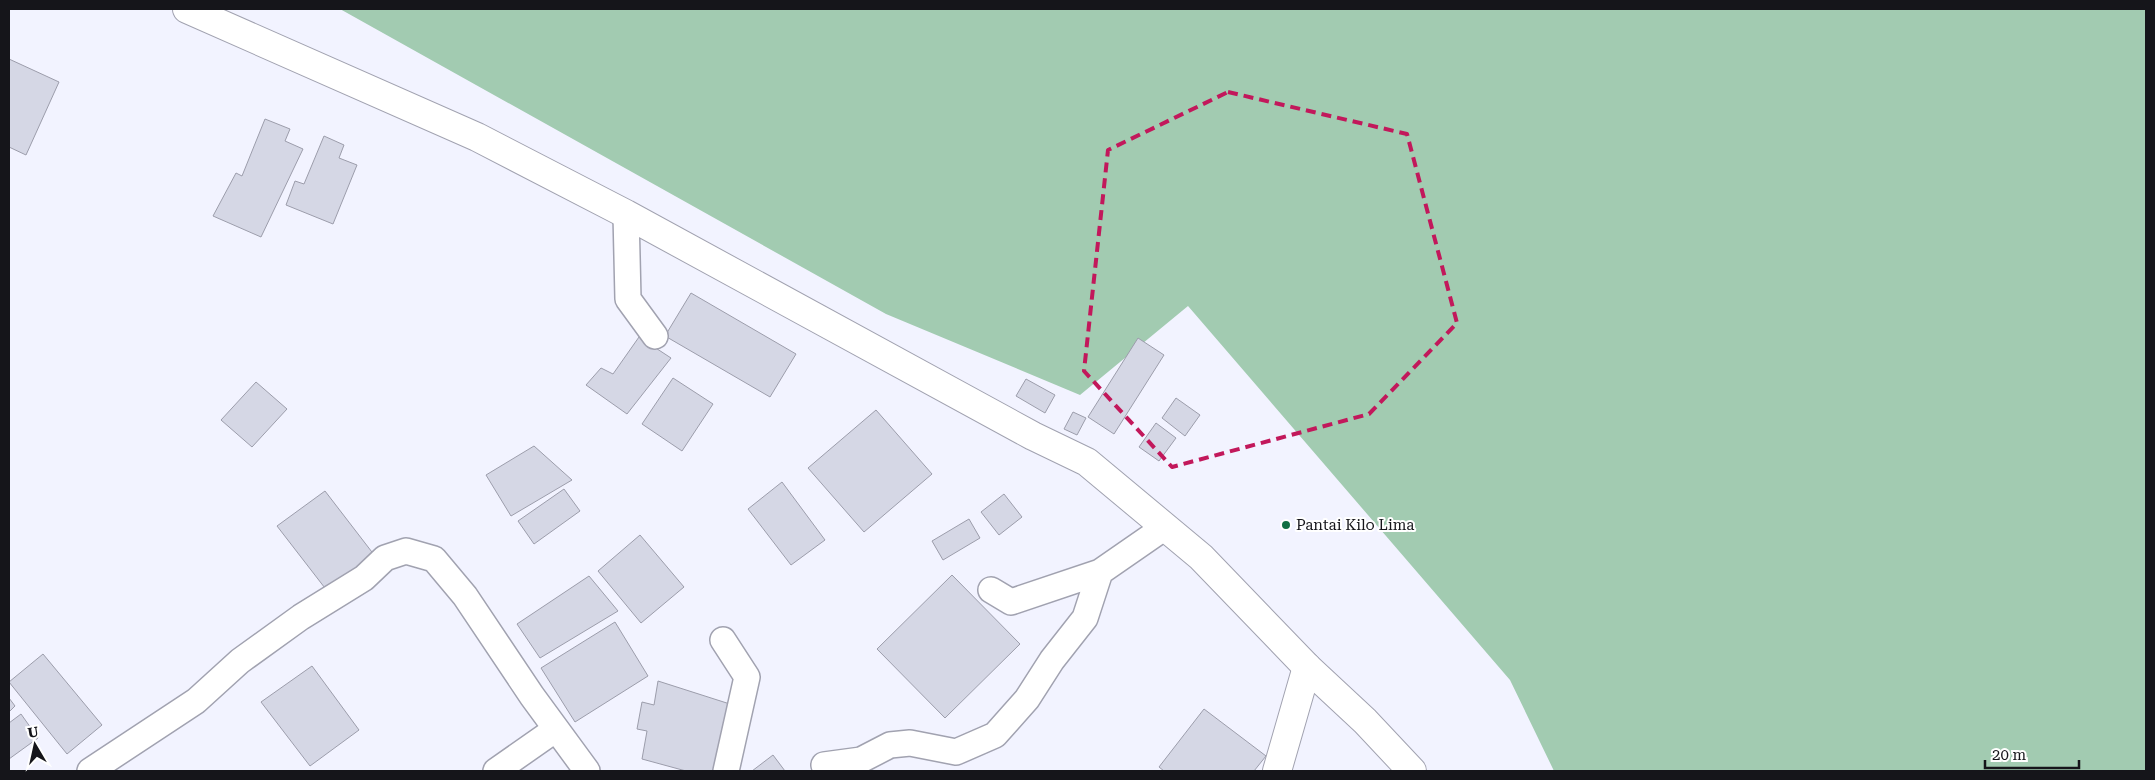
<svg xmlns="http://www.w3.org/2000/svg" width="2155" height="780" font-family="'Roboto Serif',serif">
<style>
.water{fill:#a2cbb1}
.building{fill:#d5d7e5;stroke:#9c9dab}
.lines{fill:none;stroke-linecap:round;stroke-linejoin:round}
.minor-casing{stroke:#a1a2b0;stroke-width:28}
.tertiary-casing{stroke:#a1a2b0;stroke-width:30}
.trunk-casing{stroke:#a1a2b0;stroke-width:30}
.minor{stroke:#fff;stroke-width:25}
.tertiary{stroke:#fff;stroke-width:28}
.trunk{stroke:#fff;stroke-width:28}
.marked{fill:none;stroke:#c2185b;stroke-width:4;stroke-dasharray:10 6;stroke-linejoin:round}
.poi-dot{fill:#116f43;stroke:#fff;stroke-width:2}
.labels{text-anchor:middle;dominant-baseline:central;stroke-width:4;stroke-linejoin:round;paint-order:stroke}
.poi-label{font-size:15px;fill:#15151a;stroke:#fff;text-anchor:start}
</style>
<rect width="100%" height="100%" fill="#f2f3ff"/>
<path class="water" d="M 340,9 L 2146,9 L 2146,771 L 1554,771 L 1510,680 L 1188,306 L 1080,395 L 886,314 Z"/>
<path class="building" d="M 9,59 L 59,82 L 26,155 L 9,147 Z
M 265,119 L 290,129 L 285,141 L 303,149 L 261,237 L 213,216 L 236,173 L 242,176 Z
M 324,136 L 344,145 L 339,158 L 357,165 L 333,224 L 286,205 L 295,181 L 304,184 Z
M 691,293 L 796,354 L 770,397 L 665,336 Z
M 639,337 L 671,358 L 627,414 L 586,385 L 601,368 L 613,374 Z
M 1138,338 L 1164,355 L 1114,434 L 1088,417 Z
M 673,378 L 713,404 L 682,451 L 642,424 Z
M 1026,379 L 1055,395 L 1045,413 L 1016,396 Z
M 256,382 L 287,409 L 252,447 L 221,420 Z
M 1176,398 L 1200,415 L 1185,436 L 1162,418 Z
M 876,410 L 932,474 L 864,532 L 808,468 Z
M 1073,412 L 1086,418 L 1077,435 L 1064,429 Z
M 1156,423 L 1176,438 L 1159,461 L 1139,447 Z
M 534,446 L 572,480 L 511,516 L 486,475 Z
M 782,482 L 825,540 L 791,565 L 748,509 Z
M 564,489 L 580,511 L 534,544 L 518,521 Z
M 325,491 L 375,556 L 328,592 L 277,526 Z
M 1004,494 L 1022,517 L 999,535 L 981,512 Z
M 969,519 L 980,538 L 943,560 L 932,541 Z
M 640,535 L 684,587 L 641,623 L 598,571 Z
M 952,575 L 1020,644 L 945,718 L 877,649 Z
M 589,576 L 618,611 L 540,658 L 517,624 Z
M 615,622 L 648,676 L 575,722 L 541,668 Z
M 43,654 L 102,725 L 67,754 L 9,682 Z
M 312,666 L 359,730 L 310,766 L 261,702 Z
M 658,681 L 733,705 L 719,771 L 686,771 L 642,759 L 647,731 L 637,729 L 642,702 L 654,705 Z
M 9,698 L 15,706 L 9,712 Z
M 1204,709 L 1266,756 L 1254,771 L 1164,771 L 1159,767 Z
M 21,714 L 38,738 L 9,759 L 9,723 Z
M 773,755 L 785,771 L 752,771 Z"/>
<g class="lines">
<g class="minor-casing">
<path id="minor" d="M 626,214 L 628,299 L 655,336
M 991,590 L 1011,602 L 1100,572 L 1165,527
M 723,640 L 747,677 L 726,771
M 824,765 L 861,760 L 890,745 L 910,743 L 956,752 L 995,735 L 1027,699 L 1052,660 L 1085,618 L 1100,572
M 90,771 L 196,701 L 240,661 L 301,617 L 364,578 L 385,558 L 406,551 L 434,559 L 465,596 L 532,696 L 587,771
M 496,771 L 556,729"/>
</g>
<g class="tertiary-casing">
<path id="tertiary" d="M 1277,771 L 1307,667"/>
</g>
<g class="trunk-casing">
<path id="trunk" d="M 187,9 L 477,137 L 626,214 L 1033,436 L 1087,462 L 1201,557 L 1307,667 L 1365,721 L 1412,771"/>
</g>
<use href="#minor" class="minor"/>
<use href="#tertiary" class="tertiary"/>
<use href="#trunk" class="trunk"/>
</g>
<path class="marked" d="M 1228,92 L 1407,134 L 1457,323 L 1369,414 L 1172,467 L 1084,371 L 1108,150 Z"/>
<circle class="poi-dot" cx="1286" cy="525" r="5"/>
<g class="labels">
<g class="poi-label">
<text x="1296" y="525">Pantai Kilo Lima</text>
</g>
</g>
<rect width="2155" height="780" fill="none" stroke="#15151a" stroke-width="20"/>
<g transform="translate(35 745) rotate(351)" stroke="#ffffff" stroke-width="4" paint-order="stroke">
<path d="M0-4L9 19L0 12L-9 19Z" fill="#15151a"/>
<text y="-8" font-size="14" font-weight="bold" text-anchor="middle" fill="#15151a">U</text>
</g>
<path d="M1985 760v8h94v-8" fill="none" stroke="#15151a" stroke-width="2.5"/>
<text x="1992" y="760" font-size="15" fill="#15151a" stroke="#ffffff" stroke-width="4" paint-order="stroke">20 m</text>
</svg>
